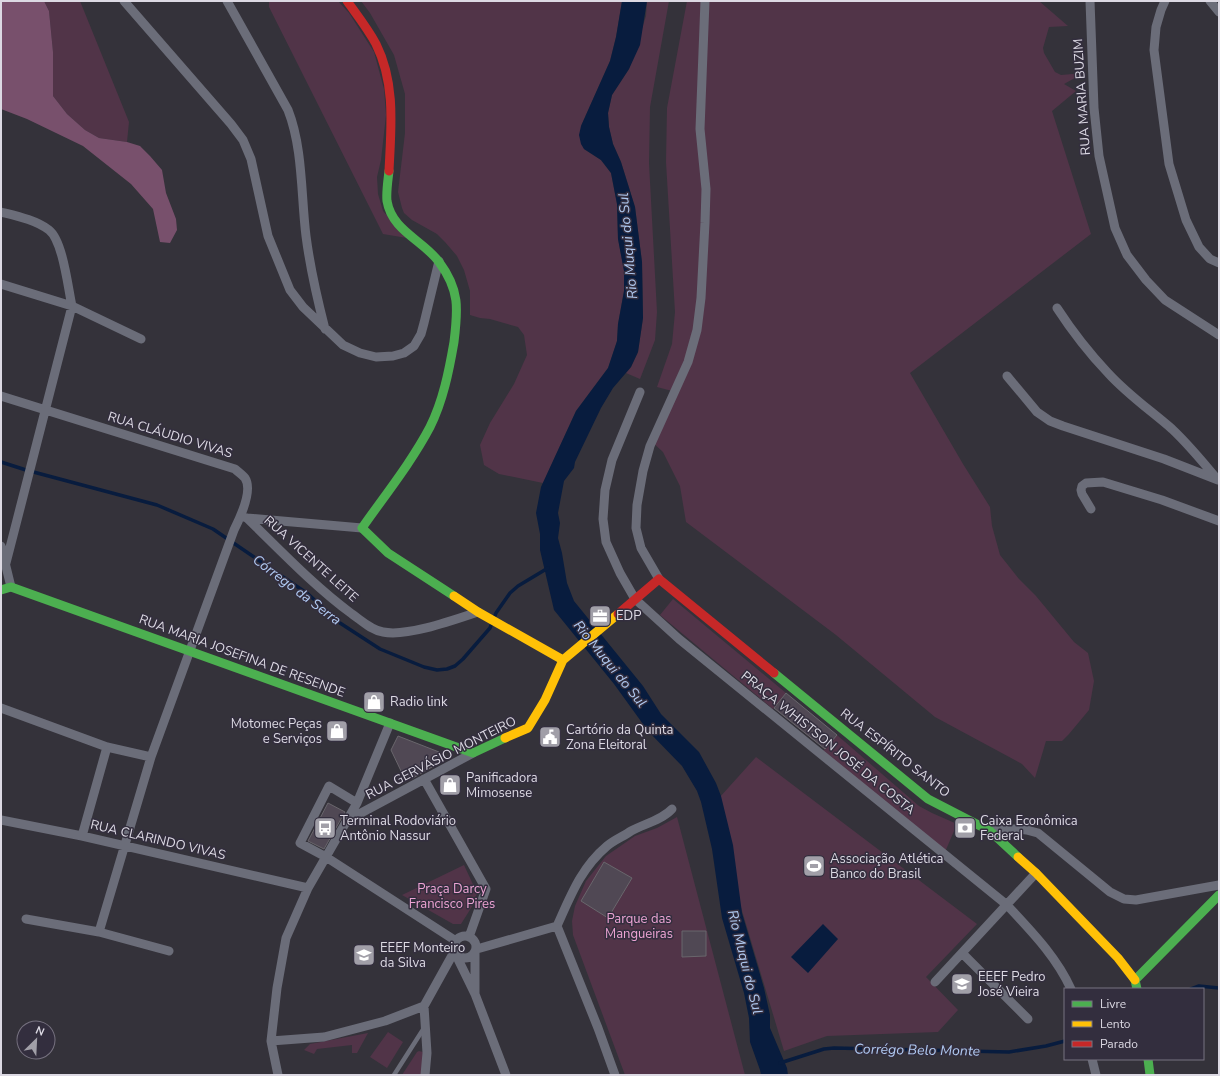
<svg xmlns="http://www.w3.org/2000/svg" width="1220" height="1076" font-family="'Nunito Sans',sans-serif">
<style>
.green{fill:#513448}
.forest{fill:#78506c}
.water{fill:#081c3e}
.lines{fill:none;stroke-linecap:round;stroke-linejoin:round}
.stream{stroke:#081c3e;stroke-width:3.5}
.building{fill:#504854;stroke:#69666c}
.lane{stroke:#6b6d79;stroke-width:4.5}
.street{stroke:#6b6d79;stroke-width:9}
.fast{stroke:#4caf50;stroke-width:9}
.slow{stroke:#ffc107;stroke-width:9}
.jam{stroke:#c62828;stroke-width:9}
.labels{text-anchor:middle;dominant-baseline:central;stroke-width:3;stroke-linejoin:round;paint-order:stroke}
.street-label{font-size:13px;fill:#dcd9e3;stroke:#332e3e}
.poi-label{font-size:13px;fill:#dcd9e3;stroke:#332e3e;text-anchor:start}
.park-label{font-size:13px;fill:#eca3d3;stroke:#332e3e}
.water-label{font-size:14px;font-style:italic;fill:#b0caf2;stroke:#332e3e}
</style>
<rect width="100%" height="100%" fill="#34323a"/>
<path class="green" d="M 44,1 L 80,1 L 129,122 L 127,142 L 99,138 L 85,130 L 67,114 L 53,96 L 53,52 L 49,11 Z
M 269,1 L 338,1 L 349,13 L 374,52 L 384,89 L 386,115 L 381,160 L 377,177 L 378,194 L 383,211 L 407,238 L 383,234 L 269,7 Z
M 361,1 L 622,1 L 616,37 L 610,61 L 581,126 L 584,149 L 601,160 L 611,173 L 617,204 L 618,239 L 624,270 L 624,291 L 618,324 L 617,341 L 608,368 L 576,411 L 543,483 L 499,474 L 484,465 L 480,445 L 490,423 L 514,384 L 527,355 L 524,335 L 518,327 L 490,319 L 480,318 L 470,315 L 470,291 L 464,270 L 457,256 L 445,242 L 437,234 L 412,220 L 404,213 L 402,208 L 398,192 L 405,133 L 405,94 L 394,55 L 370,13 Z
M 647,1 L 669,1 L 650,107 L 649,163 L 657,312 L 655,340 L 640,379 L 626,373 L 631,367 L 638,352 L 643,318 L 642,262 L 635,207 L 621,162 L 613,144 L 609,127 L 608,113 L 612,95 L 629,69 L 646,16 Z
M 687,1 L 1039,1 L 1068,26 L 1049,27 L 1043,48 L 1044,53 L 1055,72 L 1061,75 L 1084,73 L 1064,84 L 1076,91 L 1052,111 L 1091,234 L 910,373 L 963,464 L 990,507 L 992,526 L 1000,555 L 1019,579 L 1036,596 L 1074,642 L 1088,653 L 1094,681 L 1089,710 L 1069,734 L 1062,741 L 1046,741 L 1035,778 L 1022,764 L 935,717 L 836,635 L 686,522 L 680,486 L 663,452 L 650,440 L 676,392 L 657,387 L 672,344 L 675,312 L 666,162 L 667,108 Z
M 673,599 L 786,693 L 773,709 L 660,615 Z
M 837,735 L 919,806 L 932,813 L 957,824 L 945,852 L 823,751 Z
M 756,757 L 977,924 L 926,977 L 958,1010 L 938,1032 L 827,1036 L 784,1051 L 711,807 Z
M 677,817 L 745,1075 L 625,1075 L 573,935 L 572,921 L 575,906 L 586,881 L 606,856 L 635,836 L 657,828 Z
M 464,865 L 477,893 L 473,905 L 461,924 L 453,924 L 402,895 Z
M 388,1032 L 403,1042 L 387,1068 L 370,1057 Z
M 368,1033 L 357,1053 L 352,1053 L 352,1045 L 317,1049 L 314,1054 L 304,1050 L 310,1044 Z
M 419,1051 L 423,1052 L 422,1075 L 402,1075 L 417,1052 Z"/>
<path class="forest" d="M 1,1 L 44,1 L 49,11 L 53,52 L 53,96 L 67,114 L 85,130 L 99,138 L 127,142 L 140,146 L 150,156 L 162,170 L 166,193 L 176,219 L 177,230 L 170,243 L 160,242 L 153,209 L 131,184 L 83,146 L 27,119 L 1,109 Z"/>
<path class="water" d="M 622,1 L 647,1 L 640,45 L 629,69 L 612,95 L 608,113 L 609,127 L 613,144 L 621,162 L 635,207 L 642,262 L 643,318 L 638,352 L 631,367 L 613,388 L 601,408 L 575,462 L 574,468 L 564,481 L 558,513 L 560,523 L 558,538 L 562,553 L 567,583 L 574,601 L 643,686 L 661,714 L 699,752 L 716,783 L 721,796 L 733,845 L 742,913 L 764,988 L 770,1015 L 770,1028 L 787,1068 L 788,1075 L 761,1075 L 760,1070 L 750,1042 L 749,1018 L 744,993 L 722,918 L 712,849 L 701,802 L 697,791 L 682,766 L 648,731 L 614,684 L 554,610 L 540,550 L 540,534 L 536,513 L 541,487 L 576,411 L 608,368 L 617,341 L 618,324 L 624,291 L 624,271 L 618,239 L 617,204 L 611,173 L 601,160 L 584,149 L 581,144 L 579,135 L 581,126 L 610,61 L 616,37 Z
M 823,924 L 838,939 L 808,973 L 791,957 Z"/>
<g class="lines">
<path class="stream" d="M 1,462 L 26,470 L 157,505 L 213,529 L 308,594 L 340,623 L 380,649 L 424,667 L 437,670 L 447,669 L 455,666 L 463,659 L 490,628 L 496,613 L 510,593 L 518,586 L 548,568
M 1191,989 L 1199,986 L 1219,988
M 780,1063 L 824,1049 L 834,1048 L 1009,1052 L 1046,1046 L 1065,1041"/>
</g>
<path class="building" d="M 786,693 L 837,735 L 825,749 L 774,708 Z
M 398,736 L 439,752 L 439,763 L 413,778 L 402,773 L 391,750 Z
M 328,803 L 345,812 L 324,849 L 308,841 Z
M 604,862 L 632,878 L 608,918 L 581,901 Z
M 682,931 L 706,931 L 706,956 L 682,957 Z"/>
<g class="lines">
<path class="lane" d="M 394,1075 L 424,1028"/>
<path class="street" d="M 124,1 L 231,124 L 243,140 L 251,159 L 268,236 L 290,290 L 303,307 L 343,345 L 360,353 L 376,357 L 393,356 L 404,353 L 414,346 L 421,334 L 424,323 L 439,261
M 227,1 L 288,110 C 303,148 301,196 306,236 C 310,267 317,298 325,329
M 1090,1 L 1094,108 L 1099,156 L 1115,228 L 1127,255 L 1146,280 L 1165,300 L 1219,335
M 1165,1 L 1161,10 L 1156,27 L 1154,50 L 1169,164 L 1186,220 L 1199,247 L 1210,259 L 1219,263
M 1210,1 L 1219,12
M 1,212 C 17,216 36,220 49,230 C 63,241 68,288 72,306 L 6,563
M 1,284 L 72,306 L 141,339
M 1057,308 C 1072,331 1089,353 1108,373 C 1127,394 1150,410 1172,429 C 1188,444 1203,462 1217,479
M 1007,376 L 1037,412 L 1050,421 L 1063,426 L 1164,459 L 1218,480
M 640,392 L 612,460 L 605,490 L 603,519 L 606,542 L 620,573 L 635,599 L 679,639 L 1007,905 C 1031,931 1056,956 1071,989
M 1,396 L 235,469 C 238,472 243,475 245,478 C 253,490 240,518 234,530 L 151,757 L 99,932
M 1091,509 L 1082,494 L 1081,490 L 1082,486 L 1086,483 L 1103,482 L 1162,500 L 1219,521
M 241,516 L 247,518 C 281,551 314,586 352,614 C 362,621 371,630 383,632 C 407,637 454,620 478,612
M 247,518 L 362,528
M 1,546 L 11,587
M 659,579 L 641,548 L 636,528 L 637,505 L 643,471 L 650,446 L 688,362 L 697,330 L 701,298 L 705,223 L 706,189 L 700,129 L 705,1
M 1,708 L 107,747 L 151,757
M 424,779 L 486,889 L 469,937
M 357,803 L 329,786 L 300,843 L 326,857 L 456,941
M 1,820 L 82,836 L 308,888
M 348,820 L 473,753
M 990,831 C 1008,829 1020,827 1038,833 L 1110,892 L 1124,899 L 1136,900 L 1219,885
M 82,836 L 107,747
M 26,919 L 99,932 L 169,951
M 557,926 C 571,895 581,868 607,846 C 614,840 624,836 631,831 C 644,824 662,820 672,809
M454 947a11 11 0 1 1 22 0a11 11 0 1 1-22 0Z
M 477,949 L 557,926 L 598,1028 L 615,1075
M 962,953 L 1028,1019
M 456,955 L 475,994 L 475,953
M 935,982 L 1036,873
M 475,994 L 506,1075
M 424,1006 L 427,1053 L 425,1075
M 271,1041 L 324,1037 L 385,1021 L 424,1006 L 454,952
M 1092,1059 L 1096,1075
M 278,1075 L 271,1041 L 277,988 L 286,938 L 308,888 L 357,803 L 390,723"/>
<path class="fast" d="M 389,171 C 388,180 386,192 387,201 C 392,231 423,240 439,262 C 460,290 458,309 454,342 C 449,371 443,401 430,427 C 411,463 385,495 362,528 L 388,553 L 454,596
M 1,590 L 11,587 L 473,753 L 505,738
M 774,673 L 928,799 L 990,831 L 1018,857
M 1137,989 L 1135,980 L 1219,895
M 1148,1059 L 1150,1075"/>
<path class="slow" d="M 454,596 L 478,612 L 563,660
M 505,738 L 528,728 L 545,700 L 563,660 L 618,614
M 1018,857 L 1036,873 L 1118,958 L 1135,980"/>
<path class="jam" d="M 347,1 C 357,15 368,29 376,44 C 396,84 391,128 389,171
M 618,614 L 659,579 L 774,673"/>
</g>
<defs>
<g id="office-square" transform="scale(1.15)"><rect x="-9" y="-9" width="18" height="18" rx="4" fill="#a19fa8" stroke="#332e3e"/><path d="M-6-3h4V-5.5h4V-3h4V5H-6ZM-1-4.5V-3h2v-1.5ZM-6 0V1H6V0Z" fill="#fff"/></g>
<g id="shop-square" transform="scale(1.15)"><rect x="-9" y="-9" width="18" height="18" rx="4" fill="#a19fa8" stroke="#332e3e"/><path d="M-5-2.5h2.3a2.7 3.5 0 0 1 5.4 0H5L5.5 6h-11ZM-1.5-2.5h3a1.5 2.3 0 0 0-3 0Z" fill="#fff"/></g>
<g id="civic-square" transform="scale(1.15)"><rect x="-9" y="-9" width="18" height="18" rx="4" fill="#a19fa8" stroke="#332e3e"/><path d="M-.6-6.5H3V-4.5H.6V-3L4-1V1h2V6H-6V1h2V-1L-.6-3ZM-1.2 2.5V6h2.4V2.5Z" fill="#fff"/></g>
<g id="bus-square" transform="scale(1.15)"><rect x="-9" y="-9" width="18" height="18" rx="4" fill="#a19fa8" stroke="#332e3e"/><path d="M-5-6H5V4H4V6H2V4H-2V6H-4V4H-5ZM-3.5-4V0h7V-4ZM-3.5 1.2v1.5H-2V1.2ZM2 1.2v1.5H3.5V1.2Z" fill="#fff"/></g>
<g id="bank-square" transform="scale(1.15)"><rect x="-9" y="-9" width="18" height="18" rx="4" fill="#a19fa8" stroke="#332e3e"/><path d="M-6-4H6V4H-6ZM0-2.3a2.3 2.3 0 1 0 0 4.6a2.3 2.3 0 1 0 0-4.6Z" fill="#fff"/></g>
<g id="stadium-square" transform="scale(1.15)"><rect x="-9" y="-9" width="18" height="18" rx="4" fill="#a19fa8" stroke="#332e3e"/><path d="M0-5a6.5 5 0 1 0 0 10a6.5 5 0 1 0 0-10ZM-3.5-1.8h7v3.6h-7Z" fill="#fff"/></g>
<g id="school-square" transform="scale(1.15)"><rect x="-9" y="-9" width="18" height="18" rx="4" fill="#a19fa8" stroke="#332e3e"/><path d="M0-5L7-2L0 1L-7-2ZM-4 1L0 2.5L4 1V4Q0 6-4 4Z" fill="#fff"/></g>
</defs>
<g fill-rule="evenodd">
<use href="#office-square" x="600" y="616"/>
<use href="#shop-square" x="374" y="702"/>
<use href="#shop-square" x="337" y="731"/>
<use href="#civic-square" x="550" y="737"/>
<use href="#shop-square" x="450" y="785"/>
<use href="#bus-square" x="325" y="828"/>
<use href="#bank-square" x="965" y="828"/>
<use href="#stadium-square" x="814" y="866"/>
<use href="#school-square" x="364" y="955"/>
<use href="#school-square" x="962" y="984"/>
</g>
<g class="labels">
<g class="street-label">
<text transform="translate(1082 97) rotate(-94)">RUA MARIA BUZIM</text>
<text transform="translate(170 435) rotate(17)">RUA CLÁUDIO VIVAS</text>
<text transform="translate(311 559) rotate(42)">RUA VICENTE LEITE</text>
<text transform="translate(242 656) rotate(20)">RUA MARIA JOSEFINA DE RESENDE</text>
<text transform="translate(828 743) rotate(39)">PRAÇA WHISTSON JOSÉ DA COSTA</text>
<text transform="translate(895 753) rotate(38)">RUA ESPÍRITO SANTO</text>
<text transform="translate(441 758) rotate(-27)">RUA GERVÁSIO MONTEIRO</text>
<text transform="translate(158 840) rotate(13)">RUA CLARINDO VIVAS</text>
</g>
<g class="poi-label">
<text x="616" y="616">EDP</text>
<text x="390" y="702">Radio link</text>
<text x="322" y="724" text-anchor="end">Motomec Peças<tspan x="322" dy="15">e Serviços</tspan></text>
<text x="566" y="730">Cartório da Quinta<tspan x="566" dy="15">Zona Eleitoral</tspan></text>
<text x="466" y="778">Panificadora<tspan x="466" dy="15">Mimosense</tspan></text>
<text x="340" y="821">Terminal Rodoviário<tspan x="340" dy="15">Antônio Nassur</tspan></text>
<text x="980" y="821">Caixa Econômica<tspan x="980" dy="15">Federal</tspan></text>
<text x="830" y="859">Associação Atlética<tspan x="830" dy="15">Banco do Brasil</tspan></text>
<text x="380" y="948">EEEF Monteiro<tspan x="380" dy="15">da Silva</tspan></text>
<text x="978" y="977">EEEF Pedro<tspan x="978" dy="15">José Vieira</tspan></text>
</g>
<g class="park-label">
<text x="452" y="889">Praça Darcy<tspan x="452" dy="15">Francisco Pires</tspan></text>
<text x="639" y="919">Parque das<tspan x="639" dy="15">Mangueiras</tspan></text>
</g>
<g class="water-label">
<text transform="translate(628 246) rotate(-95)">Rio Muqui do Sul</text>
<text transform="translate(297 590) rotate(37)">Córrego da Serra</text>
<text transform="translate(610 664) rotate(51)">Rio Muqui do Sul</text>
<text transform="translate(745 962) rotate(76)">Rio Muqui do Sul</text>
<text transform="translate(917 1050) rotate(1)">Corrégo Belo Monte</text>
</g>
</g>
<rect width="1220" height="1076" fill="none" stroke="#dcd9e3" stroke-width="4"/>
<rect x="1064" y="988" width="140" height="72" fill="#332e3e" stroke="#777280"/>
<rect x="1072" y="1001" width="20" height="6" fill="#4caf50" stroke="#777280"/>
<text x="1100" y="1008" font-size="12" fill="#dcd9e3">Livre</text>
<rect x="1072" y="1021" width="20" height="6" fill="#ffc107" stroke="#777280"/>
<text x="1100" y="1028" font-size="12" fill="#dcd9e3">Lento</text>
<rect x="1072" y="1041" width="20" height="6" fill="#c62828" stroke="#777280"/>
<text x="1100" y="1048" font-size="12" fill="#dcd9e3">Parado</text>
<g transform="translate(36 1040) rotate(24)"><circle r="19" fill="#332e3e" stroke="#777280"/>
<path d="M0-3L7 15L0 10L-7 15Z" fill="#a19fa8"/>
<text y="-6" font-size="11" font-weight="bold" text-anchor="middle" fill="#dcd9e3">N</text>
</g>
</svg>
